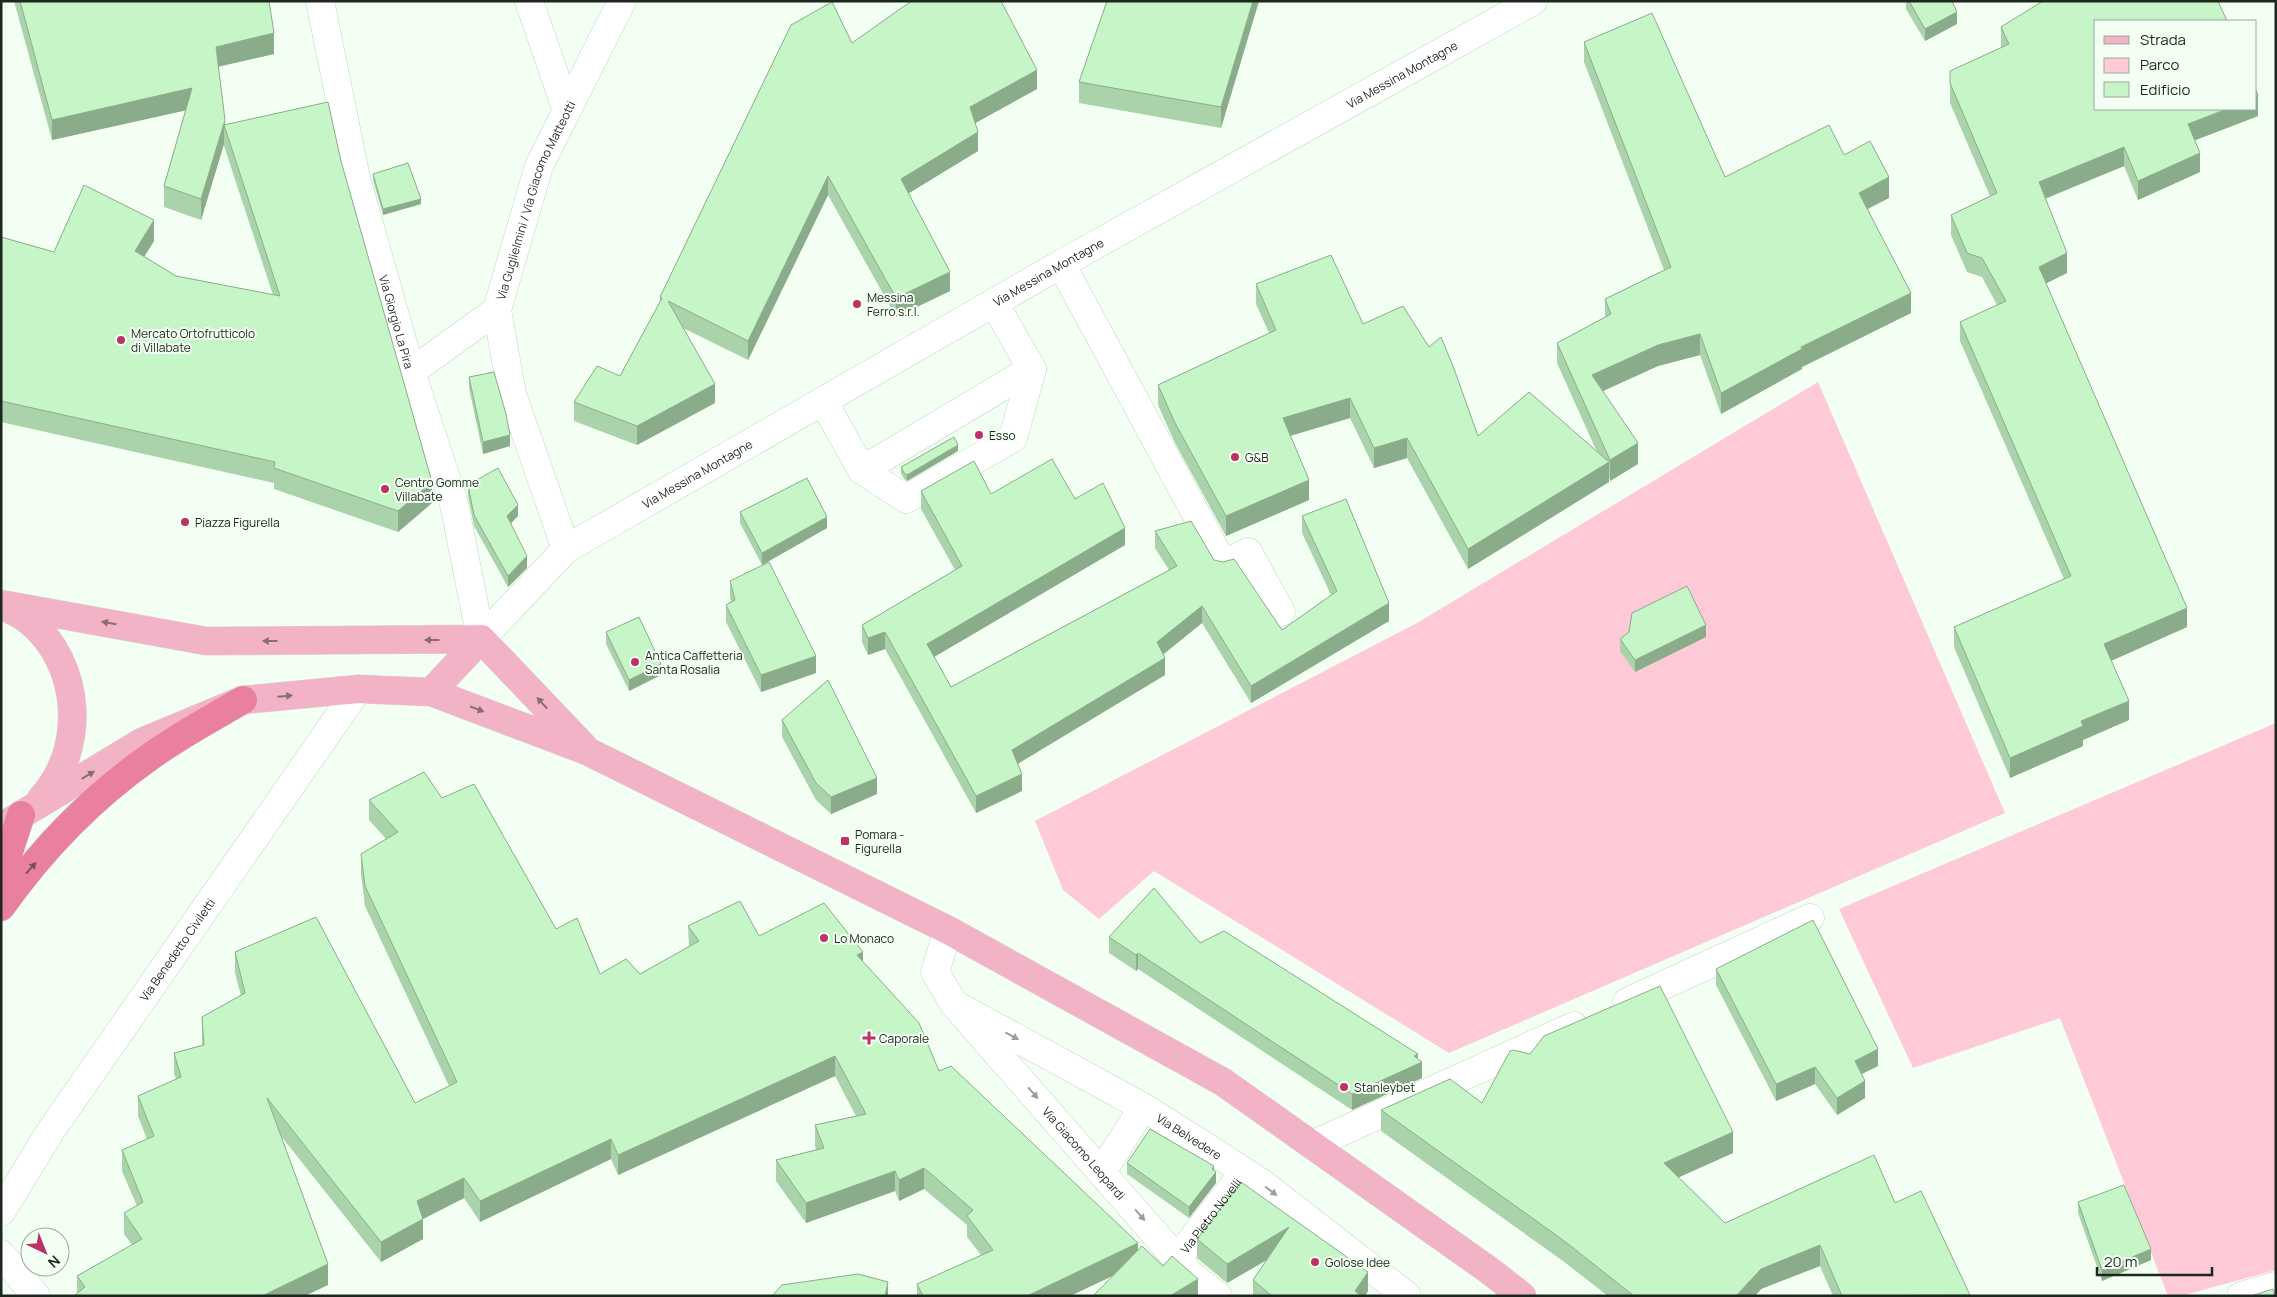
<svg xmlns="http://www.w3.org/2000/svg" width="2277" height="1297" font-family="Manrope,sans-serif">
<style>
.green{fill:#fecad7}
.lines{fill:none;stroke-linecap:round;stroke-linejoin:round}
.minor-casing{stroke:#bcd8bc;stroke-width:29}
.major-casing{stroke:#dbdcdb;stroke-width:29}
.highway-casing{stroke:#dbdcdb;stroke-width:29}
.minor{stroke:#fff;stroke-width:28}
.major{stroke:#f2b3c6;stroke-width:28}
.highway{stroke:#ea80a0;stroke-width:28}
.wall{fill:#aad3ab}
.shaded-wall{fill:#8bac8b}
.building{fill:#c6f5c7;stroke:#8bac8b}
.oneway{fill:#886d72}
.oneway2{fill:#794f58}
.oneway3{fill:#999e99}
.poi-dot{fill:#bd3168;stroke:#f3fff3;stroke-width:2}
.labels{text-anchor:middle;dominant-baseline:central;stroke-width:4;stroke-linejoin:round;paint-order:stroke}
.street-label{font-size:12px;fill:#1d271d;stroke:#f3fff3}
.poi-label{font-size:12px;fill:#1d271d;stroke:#f3fff3;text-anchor:start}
</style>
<rect width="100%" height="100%" fill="#f3fff3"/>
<path class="green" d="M 1818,382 L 2005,813 L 1449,1053 L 1154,871 L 1099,919 L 1063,890 L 1035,821 L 1417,623 Z
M 2276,723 L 2276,1270 L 2181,1296 L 2168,1296 L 2060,1018 L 1913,1068 L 1839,909 Z"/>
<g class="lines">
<g class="minor-casing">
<g id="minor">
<path id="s1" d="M 320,1 L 356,178 L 411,372 L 453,499 L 481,639"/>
<path d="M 529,1 L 567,111"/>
<path d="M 1061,264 L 1223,564 L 1248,552 L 1281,612"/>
<path d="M 411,372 L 497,310"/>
<path d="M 823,401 L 862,470 L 906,499 L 1013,438 L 1032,369 L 994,303"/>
<path d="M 862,470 L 1032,369"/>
<path id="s2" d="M 566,549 L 512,394 L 497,310 L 539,166 L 622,1"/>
<path id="s3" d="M 481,639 L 566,549 L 1061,264 L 1533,1"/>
<path id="s4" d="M 948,930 L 935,972 L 954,1004 L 1190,1274 L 1218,1296"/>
<path d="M 1627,1002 L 1810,918"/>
<path id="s5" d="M 954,1004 L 1143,1107 L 1205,1146 L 1263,1184 L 1407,1296"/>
<path d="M 1312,1145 L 1574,1026"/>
<path d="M 1102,1172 L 1143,1107"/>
<path id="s6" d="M 1,1212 L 50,1132 L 358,689"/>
<path d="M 1,1254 L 36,1296"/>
<path id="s7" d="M 1177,1259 L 1244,1172"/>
<path d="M 2241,1296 L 2276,1286"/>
</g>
</g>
<g class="major-casing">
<path id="major" d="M 1,604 L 206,641 L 481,639 L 583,746
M 8,608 C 14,612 22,615 28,620 C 82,663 87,749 41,799
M 431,692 L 481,639
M 1,827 L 142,742 L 243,700 L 358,689 L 431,692 L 587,751 L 948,930 L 1223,1082 L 1490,1271 L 1522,1296"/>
</g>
<g class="highway-casing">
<path id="highway" d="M 1,876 L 21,815
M 1,907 C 42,849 94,796 151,756 C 180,735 212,718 243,700"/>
</g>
<use href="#minor" class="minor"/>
<use href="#major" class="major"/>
<use href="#highway" class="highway"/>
</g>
<path class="wall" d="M 14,1 L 269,1 L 274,54 L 218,67 L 225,124 L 341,161 L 432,503 L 398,532 L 274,489 L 274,483 L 1,422 L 1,237 L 54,252 L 154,241 L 144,256 L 176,276 L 273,295 L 224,146 L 224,144 L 201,220 L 164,207 L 164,186 L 186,110 L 52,140 Z
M 1259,1 L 1221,128 L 1079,103 L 1079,82 Z
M 1906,1 L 1952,1 L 1957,24 L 1925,41 L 1906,9 Z
M 2001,27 L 2258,116 L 2195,140 L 2200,172 L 2138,200 L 2124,166 L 2045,199 L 2067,273 L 2046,283 L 2187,627 L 2111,661 L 2129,720 L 2083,740 L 2083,746 L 2010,778 L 1954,647 L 1954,627 L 2064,579 L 1960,341 L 1960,322 L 1997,305 L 1982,277 L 1967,272 L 1951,235 L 1951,215 L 1990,196 L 1950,103 L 1950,71 L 2001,48 Z
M 1584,42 L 1725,177 L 1844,155 L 1889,198 L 1868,209 L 1911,313 L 1802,367 L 1802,369 L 1721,414 L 1700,355 L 1658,366 L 1603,391 L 1638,464 L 1610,481 L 1609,477 L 1609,482 L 1468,569 L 1407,458 L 1374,468 L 1350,418 L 1290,436 L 1309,500 L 1226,536 L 1175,443 L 1158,405 L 1158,385 L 1269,333 L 1256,304 L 1256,284 L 1363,324 L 1478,436 L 1597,452 L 1557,363 L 1557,343 L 1605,317 L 1605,299 L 1664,270 L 1584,62 Z
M 852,43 L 1037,89 L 975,123 L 978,151 L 909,193 L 950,291 L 896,317 L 828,195 L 748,360 L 683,328 L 715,403 L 637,445 L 574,421 L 574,402 L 620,376 L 660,303 L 660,297 Z
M 373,174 L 421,204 L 383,215 L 373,180 Z
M 469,377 L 510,446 L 483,454 L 469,388 Z
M 958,451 L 907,481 L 904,479 L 901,473 L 901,467 Z
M 468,485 L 518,516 L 511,523 L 527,568 L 508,587 L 474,526 L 468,496 Z
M 921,491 L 991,494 L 1075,499 L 1125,545 L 934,657 L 951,687 L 1169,570 L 1155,548 L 1155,531 L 1214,560 L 1282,630 L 1331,595 L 1302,533 L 1302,516 L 1389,621 L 1251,703 L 1202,623 L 1163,655 L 1165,675 L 1018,764 L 1022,791 L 976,813 L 885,649 L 868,655 L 862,642 L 862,625 L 955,570 L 921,509 Z
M 740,512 L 827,528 L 762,565 L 740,523 Z
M 730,581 L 816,673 L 761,692 L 726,622 L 726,605 L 731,602 L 730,598 Z
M 606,632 L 661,675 L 629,691 L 606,644 Z
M 1629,632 L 1706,637 L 1635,672 L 1620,651 L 1620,639 Z
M 782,720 L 877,794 L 831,814 L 816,800 L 782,737 Z
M 442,798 L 556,929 L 600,974 L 640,974 L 689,947 L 688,926 L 759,936 L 863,962 L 939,1071 L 1138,1250 L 1163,1266 L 1198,1296 L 1112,1276 L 1070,1296 L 917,1296 L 917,1284 L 981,1255 L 967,1237 L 967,1225 L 924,1189 L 899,1201 L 895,1191 L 806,1223 L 776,1181 L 776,1160 L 816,1150 L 815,1145 L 815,1125 L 856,1116 L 835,1076 L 618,1175 L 611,1159 L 480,1222 L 464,1198 L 423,1219 L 423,1239 L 381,1262 L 281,1136 L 328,1285 L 77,1293 L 77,1276 L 132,1245 L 124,1234 L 124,1213 L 137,1206 L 122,1171 L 122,1150 L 147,1139 L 138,1116 L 138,1096 L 176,1079 L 174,1074 L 174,1053 L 202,1045 L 202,1017 L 241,996 L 235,973 L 235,952 L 415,1103 L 449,1086 L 365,906 L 361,874 L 361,854 L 386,839 L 369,820 L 369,800 Z
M 1109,937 L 1200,943 L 1422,1078 L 1352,1110 L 1138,969 L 1136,971 L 1109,953 Z
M 1716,969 L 1878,1066 L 1862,1074 L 1865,1098 L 1837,1115 L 1815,1084 L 1776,1101 L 1716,985 Z
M 1482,1103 L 1733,1153 L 1678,1177 L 1725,1223 L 1895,1203 L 1970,1296 L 1833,1296 L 1820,1266 L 1761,1289 L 1755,1296 L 1608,1296 L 1563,1261 L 1381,1131 L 1381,1110 Z
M 1127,1163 L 1214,1171 L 1216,1183 L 1189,1218 L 1127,1174 Z
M 1241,1182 L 1368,1291 L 1365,1296 L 1253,1296 L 1253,1280 L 1267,1260 L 1227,1283 L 1197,1258 L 1197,1239 Z
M 2078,1202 L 2151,1260 L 2102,1281 L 2078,1213 Z"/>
<path class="shaded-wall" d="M 1253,1 L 1259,1 L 1221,128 L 1221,107 Z
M 1957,12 L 1957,24 L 1925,41 L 1925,29 Z
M 274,33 L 274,54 L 216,67 L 216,47 Z
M 1037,70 L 1037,89 L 970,126 L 970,107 Z
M 192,88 L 192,109 L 52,140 L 52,120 Z
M 2258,96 L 2258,116 L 2188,143 L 2188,124 L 2227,109 L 2256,109 L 2256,97 Z
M 225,120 L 225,127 L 224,125 L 224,144 L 201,220 L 201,199 Z
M 978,132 L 978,151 L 901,198 L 901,179 Z
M 2124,147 L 2124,166 L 2039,201 L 2039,182 Z
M 2200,153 L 2200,172 L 2138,200 L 2138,181 Z
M 828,176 L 828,195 L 748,360 L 748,341 Z
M 1889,177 L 1889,198 L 1859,213 L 1859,193 Z
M 421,199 L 421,204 L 383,215 L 383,209 Z
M 154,220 L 154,241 L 135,272 L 135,251 Z
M 2067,253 L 2067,273 L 2039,287 L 2039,267 Z
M 950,272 L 950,291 L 896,317 L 896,298 Z
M 1911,293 L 1911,313 L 1802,367 L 1802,369 L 1721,414 L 1721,393 L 1801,347 Z
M 1700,334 L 1700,355 L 1658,366 L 1592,396 L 1592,375 L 1658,345 Z
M 715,384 L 715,403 L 637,445 L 637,426 Z
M 1350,398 L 1350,418 L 1283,438 L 1283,418 Z
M 510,435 L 510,446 L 483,454 L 483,442 Z
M 1407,438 L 1407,458 L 1374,468 L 1374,448 Z
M 1638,443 L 1638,464 L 1610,481 L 1610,460 Z
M 958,445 L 958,451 L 907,481 L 907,475 Z
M 1609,462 L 1609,482 L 1468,569 L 1468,549 Z
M 1309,480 L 1309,500 L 1226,536 L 1226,516 Z
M 432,482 L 432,503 L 398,532 L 398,511 Z
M 518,505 L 518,516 L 507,527 L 507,516 Z
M 827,517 L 827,528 L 762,565 L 762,553 Z
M 1125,528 L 1125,545 L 927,661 L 927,644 Z
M 527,556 L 527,568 L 508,587 L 508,576 Z
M 1389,603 L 1389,621 L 1251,703 L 1251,686 Z
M 1202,606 L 1202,623 L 1157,659 L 1157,642 Z
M 2187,608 L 2187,627 L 2104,664 L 2104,644 Z
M 1706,625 L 1706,637 L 1635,672 L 1635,660 Z
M 885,632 L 885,649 L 868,655 L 868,638 Z
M 816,656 L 816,673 L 761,692 L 761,675 Z
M 1165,658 L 1165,675 L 1012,767 L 1012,750 Z
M 661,664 L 661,675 L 629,691 L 629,680 Z
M 2129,701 L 2129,720 L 2083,740 L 2083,746 L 2010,778 L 2010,758 L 2081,721 Z
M 1022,774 L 1022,791 L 976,813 L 976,796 Z
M 877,778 L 877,794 L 831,814 L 831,797 Z
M 863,952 L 863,973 L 857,955 Z
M 1138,953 L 1138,969 L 1136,971 L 1136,955 Z
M 1878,1049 L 1878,1066 L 1855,1077 L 1855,1061 Z
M 1418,1054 L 1418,1064 L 1422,1062 L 1422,1078 L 1352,1110 L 1352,1094 Z
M 835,1056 L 835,1076 L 618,1175 L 618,1155 Z
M 1815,1067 L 1815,1084 L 1776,1101 L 1776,1084 Z
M 1865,1081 L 1865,1098 L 1837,1115 L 1837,1098 Z
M 1733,1132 L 1733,1153 L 1664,1184 L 1664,1163 Z
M 611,1139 L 611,1159 L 480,1222 L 480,1201 Z
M 1214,1166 L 1214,1173 L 1216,1172 L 1216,1183 L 1189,1218 L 1189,1207 Z
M 924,1168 L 924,1189 L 899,1201 L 899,1180 Z
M 895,1171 L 895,1191 L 806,1223 L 806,1203 Z
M 464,1178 L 464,1198 L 417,1222 L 417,1201 Z
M 423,1219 L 423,1239 L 381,1262 L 381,1242 Z
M 1289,1227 L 1289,1247 L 1227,1283 L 1227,1264 Z
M 1138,1243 L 1138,1264 L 1070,1296 L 1027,1296 Z
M 1820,1245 L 1820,1266 L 1761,1289 L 1755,1296 L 1736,1296 L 1761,1269 Z
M 2151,1249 L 2151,1260 L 2102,1281 L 2102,1270 Z
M 328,1264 L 328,1285 L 305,1296 L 262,1296 Z
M 1368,1272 L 1368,1291 L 1365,1296 L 1355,1296 L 1355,1291 Z
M 1198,1279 L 1198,1296 L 1170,1296 Z
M 888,1282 L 888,1296 L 885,1296 Z"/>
<path class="building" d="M 20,1 L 269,1 L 274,33 L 216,47 L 225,120 L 201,199 L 164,186 L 192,88 L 52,120 Z
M 912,1 L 1001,1 L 1037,70 L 970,107 L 978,132 L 901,179 L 950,272 L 896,298 L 828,176 L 748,341 L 668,301 L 715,384 L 637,426 L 574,402 L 597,366 L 620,376 L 662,298 L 660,297 L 791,25 L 832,2 L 852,43 L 900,9 Z
M 1107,1 L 1253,1 L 1221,107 L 1079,82 Z
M 1909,1 L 1952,1 L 1957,12 L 1925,29 Z
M 2043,1 L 2218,1 L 2227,21 L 2096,21 L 2096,109 L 2227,109 L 2188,124 L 2200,153 L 2138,181 L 2124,147 L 2039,182 L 2067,253 L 2039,267 L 2187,608 L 2104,644 L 2129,701 L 2081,721 L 2083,726 L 2010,758 L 1954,627 L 2071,576 L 1960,322 L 2006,301 L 1982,258 L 1967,253 L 1951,215 L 1997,193 L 1950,83 L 1950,71 L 2009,44 L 2001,27 Z
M 1652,13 L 1725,177 L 1829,125 L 1844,155 L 1870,141 L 1889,177 L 1859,193 L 1911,293 L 1801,347 L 1802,349 L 1721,393 L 1700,334 L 1658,345 L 1592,375 L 1638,443 L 1610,460 L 1557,343 L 1611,314 L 1605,299 L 1671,267 L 1584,42 Z
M 2256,90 L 2258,96 L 2256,97 Z
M 328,102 L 341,161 L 432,482 L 398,511 L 274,468 L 275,462 L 1,401 L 1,237 L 54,252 L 84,185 L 154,220 L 135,251 L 176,276 L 280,296 L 224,125 Z
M 408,163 L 421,199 L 383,209 L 373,174 Z
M 1331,255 L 1363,324 L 1403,306 L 1429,347 L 1441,337 L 1453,366 L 1478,436 L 1529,392 L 1609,462 L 1468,549 L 1407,438 L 1374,448 L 1350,398 L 1283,418 L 1309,480 L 1226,516 L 1175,423 L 1158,385 L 1276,330 L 1256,284 Z
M 494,372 L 506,414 L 510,435 L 483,442 L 469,377 Z
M 954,437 L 958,445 L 907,475 L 904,473 L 901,467 Z
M 1052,459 L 1075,499 L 1103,483 L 1125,528 L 927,644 L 951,687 L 1177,566 L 1155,531 L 1191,521 L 1214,560 L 1223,562 L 1234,559 L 1282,630 L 1337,591 L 1302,516 L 1346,499 L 1389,603 L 1251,686 L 1202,606 L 1157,642 L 1165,658 L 1012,750 L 1022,774 L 976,796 L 885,632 L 868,638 L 862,625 L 962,566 L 921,491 L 974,461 L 991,494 Z
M 498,468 L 518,505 L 507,516 L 527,556 L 508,576 L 474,515 L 468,485 Z
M 807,478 L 827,517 L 762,553 L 740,512 Z
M 769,562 L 816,656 L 761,675 L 726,605 L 735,600 L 730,581 Z
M 1687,586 L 1706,625 L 1635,660 L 1620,639 L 1629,632 L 1632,613 Z
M 639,617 L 661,664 L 629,680 L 606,632 Z
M 828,680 L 877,778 L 831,797 L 816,783 L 782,720 Z
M 424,772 L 442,798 L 474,784 L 556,929 L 577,918 L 600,974 L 626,959 L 640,974 L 699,941 L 688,926 L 740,901 L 759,936 L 824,903 L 863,952 L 857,955 L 919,1023 L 939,1071 L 951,1066 L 1138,1243 L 1027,1296 L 923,1296 L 917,1284 L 993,1250 L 967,1216 L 973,1210 L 924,1168 L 899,1180 L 895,1171 L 806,1203 L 776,1160 L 824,1148 L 815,1125 L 866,1114 L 835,1056 L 618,1155 L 611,1139 L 480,1201 L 464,1178 L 417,1201 L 423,1219 L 381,1242 L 267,1098 L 328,1264 L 262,1296 L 74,1296 L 85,1287 L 77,1276 L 142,1239 L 124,1213 L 143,1202 L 122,1150 L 154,1136 L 138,1096 L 181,1077 L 174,1053 L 204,1045 L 202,1017 L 245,993 L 235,952 L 316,917 L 415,1103 L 457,1082 L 365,886 L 361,854 L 398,832 L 369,800 Z
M 1154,888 L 1200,943 L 1224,931 L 1418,1054 L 1414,1056 L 1422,1062 L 1352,1094 L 1138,953 L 1136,955 L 1109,937 Z
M 1813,920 L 1878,1049 L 1855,1061 L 1865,1081 L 1837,1098 L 1815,1067 L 1776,1084 L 1716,969 Z
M 1660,986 L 1733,1132 L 1664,1163 L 1725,1223 L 1874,1155 L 1895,1203 L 1921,1191 L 1970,1295 L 1842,1296 L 1820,1245 L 1761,1269 L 1736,1296 L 1634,1296 L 1563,1240 L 1381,1110 L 1450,1079 L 1482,1103 L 1510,1051 L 1513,1050 L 1530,1054 L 1544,1036 Z
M 1150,1129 L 1214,1166 L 1212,1169 L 1216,1172 L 1189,1207 L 1127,1163 Z
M 1241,1182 L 1368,1272 L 1355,1291 L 1361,1296 L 1272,1296 L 1253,1280 L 1289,1227 L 1227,1264 L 1197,1239 Z
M 2124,1185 L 2151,1249 L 2102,1270 L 2078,1202 Z
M 1142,1246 L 1163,1266 L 1172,1256 L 1198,1279 L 1170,1296 L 1093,1296 Z
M 858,1274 L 888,1282 L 885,1296 L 772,1296 L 782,1285 Z
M 2273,1289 L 2275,1296 L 2251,1296 Z"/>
<defs><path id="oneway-solid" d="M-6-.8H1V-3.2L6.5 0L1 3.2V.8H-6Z" transform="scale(1.25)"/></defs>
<g class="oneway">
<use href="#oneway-solid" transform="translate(109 623) rotate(-170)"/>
<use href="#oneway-solid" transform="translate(432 640) rotate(180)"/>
<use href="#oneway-solid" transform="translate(270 641) rotate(180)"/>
<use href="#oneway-solid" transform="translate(285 696) rotate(-5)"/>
<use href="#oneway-solid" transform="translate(542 703) rotate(-133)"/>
<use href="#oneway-solid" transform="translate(477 709) rotate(21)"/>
<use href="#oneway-solid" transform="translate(88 775) rotate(-31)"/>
</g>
<use class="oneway2" href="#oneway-solid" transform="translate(31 868) rotate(-48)"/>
<g class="oneway3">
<use href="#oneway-solid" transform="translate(1012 1036) rotate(29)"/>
<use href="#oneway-solid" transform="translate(1033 1093) rotate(49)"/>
<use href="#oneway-solid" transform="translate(1271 1191) rotate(37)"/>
<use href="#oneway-solid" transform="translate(1140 1215) rotate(49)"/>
</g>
<g class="poi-dot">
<circle cx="857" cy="304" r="5"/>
<circle cx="121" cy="340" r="5"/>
<circle cx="979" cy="435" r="5"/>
<circle cx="1235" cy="457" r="5"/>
<circle cx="385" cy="489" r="5"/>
<circle cx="185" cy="522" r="5"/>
<circle cx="635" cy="662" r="5"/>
<rect x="840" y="836" width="10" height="10" rx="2.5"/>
<circle cx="824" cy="938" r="5"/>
<path d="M866.5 1030.5h5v5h5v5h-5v5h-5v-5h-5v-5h5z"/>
<circle cx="1344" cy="1087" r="5"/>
<circle cx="1315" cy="1262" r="5"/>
</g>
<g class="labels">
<g class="street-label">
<text stroke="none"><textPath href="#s3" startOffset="1085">Via Messina Montagne</textPath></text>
<text stroke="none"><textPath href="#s2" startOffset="366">Via Guglielmini / Via Giacomo Matteotti</textPath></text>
<text stroke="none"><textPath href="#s3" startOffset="680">Via Messina Montagne</textPath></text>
<text stroke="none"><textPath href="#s1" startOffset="330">Via Giorgio La Pira</textPath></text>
<text stroke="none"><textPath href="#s3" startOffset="275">Via Messina Montagne</textPath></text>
<text stroke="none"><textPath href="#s6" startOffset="316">Via Benedetto Civiletti</textPath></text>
<text stroke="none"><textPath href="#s5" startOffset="270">Via Belvedere</textPath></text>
<text stroke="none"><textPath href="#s4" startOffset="279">Via Giacomo Leopardi</textPath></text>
<text stroke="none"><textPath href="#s7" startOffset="55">Via Pietro Novelli</textPath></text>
</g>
<g class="poi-label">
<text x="867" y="297">Messina<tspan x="867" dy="14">Ferro s.r.l.</tspan></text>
<text x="131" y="333">Mercato Ortofrutticolo<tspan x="131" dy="14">di Villabate</tspan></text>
<text x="989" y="435">Esso</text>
<text x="1245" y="457">G&amp;B</text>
<text x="395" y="482">Centro Gomme<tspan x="395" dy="14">Villabate</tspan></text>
<text x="195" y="522">Piazza Figurella</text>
<text x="645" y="655">Antica Caffetteria<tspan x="645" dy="14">Santa Rosalia</tspan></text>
<text x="855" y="834">Pomara -<tspan x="855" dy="14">Figurella</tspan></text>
<text x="834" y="938">Lo Monaco</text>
<text x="879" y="1038">Caporale</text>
<text x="1354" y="1087">Stanleybet</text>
<text x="1325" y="1262">Golose Idee</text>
</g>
</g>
<rect width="2277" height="1297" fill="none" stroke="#1d271d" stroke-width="5"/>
<rect x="2094" y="20" width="162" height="90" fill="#f3fff3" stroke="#9da99d"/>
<rect x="2104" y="36" width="25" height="8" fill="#f2b3c6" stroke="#9da99d"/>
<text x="2140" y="45" font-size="15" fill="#1d271d">Strada</text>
<rect x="2104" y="58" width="25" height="15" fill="#fecad7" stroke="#9da99d"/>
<text x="2140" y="70" font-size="15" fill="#1d271d">Parco</text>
<rect x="2104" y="82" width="25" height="15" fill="#c6f5c7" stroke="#9da99d"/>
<text x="2140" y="95" font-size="15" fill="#1d271d">Edificio</text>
<g transform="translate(45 1252) rotate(137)"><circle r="24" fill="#f3fff3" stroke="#9da99d"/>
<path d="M0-4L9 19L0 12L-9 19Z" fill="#bd3168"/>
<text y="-8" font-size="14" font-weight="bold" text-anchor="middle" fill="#1d271d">N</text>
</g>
<path d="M2097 1267v8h115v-8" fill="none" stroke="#1d271d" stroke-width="2.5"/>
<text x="2104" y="1267" font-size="15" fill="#1d271d" stroke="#f3fff3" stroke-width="4" paint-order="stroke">20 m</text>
</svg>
